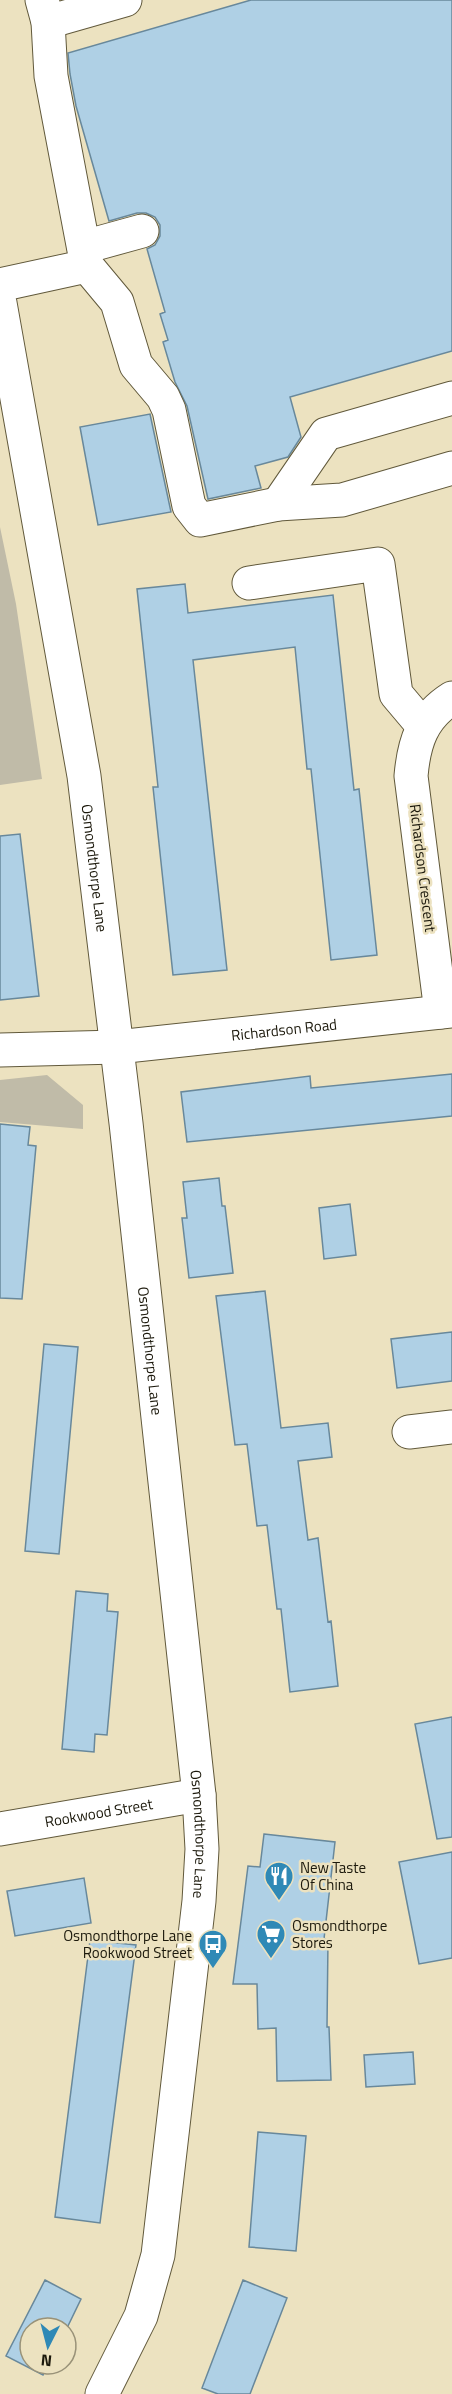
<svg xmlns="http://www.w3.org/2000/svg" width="452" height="2394" font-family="'Titillium Web',sans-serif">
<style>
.green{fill:#c0bba8}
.building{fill:#afd0e5;stroke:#68889b;stroke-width:1.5}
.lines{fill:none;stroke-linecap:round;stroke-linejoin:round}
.minor-casing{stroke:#61593b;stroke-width:35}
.minor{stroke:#fff;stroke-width:33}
.labels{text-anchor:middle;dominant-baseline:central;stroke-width:5;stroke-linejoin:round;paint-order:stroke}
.street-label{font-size:15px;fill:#1c190c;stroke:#ece2c0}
.poi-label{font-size:15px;fill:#1c190c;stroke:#ece2c0;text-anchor:start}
</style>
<rect width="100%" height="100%" fill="#ece2c0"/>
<path class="green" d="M 0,527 L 16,604 L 42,779 L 0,785 Z
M 47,1075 L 83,1105 L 83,1129 L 0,1122 L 0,1080 Z"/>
<path class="building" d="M 251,0 L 452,0 L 452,351 L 290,397 L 301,437 L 288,457 L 255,466 L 261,488 L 208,499 L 187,406 L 175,382 L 163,342 L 168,340 L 160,314 L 165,312 L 147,249 L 155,245 L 160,236 L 160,225 L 155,217 L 146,213 L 137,213 L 109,221 L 76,106 L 70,74 L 68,53 Z
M 150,414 L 171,512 L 98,525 L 80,427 Z
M 185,584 L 188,613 L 333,595 L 354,790 L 359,789 L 377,955 L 331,960 L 311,769 L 307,769 L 295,647 L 193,660 L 227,970 L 173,975 L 153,787 L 158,787 L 137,589 Z
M 20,834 L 39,996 L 0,1000 L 0,836 Z
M 452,1074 L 452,1116 L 187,1142 L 181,1092 L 310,1076 L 311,1088 Z
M 0,1124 L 30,1127 L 28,1145 L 36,1146 L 22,1299 L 0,1298 Z
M 219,1178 L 222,1206 L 225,1206 L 233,1273 L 189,1278 L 182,1218 L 187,1218 L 183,1182 Z
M 350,1204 L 356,1255 L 324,1259 L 319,1208 Z
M 265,1291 L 281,1428 L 328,1423 L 332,1457 L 298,1461 L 308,1540 L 318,1538 L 328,1622 L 331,1621 L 338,1686 L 290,1692 L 281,1609 L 277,1609 L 267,1525 L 257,1526 L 247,1444 L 235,1445 L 216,1296 Z
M 452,1332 L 452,1381 L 397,1388 L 391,1339 Z
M 44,1344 L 78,1347 L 59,1554 L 25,1551 Z
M 76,1591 L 108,1594 L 107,1611 L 118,1612 L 107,1735 L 95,1734 L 94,1752 L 62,1749 Z
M 452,1717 L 452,1837 L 437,1839 L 415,1724 Z
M 264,1834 L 335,1842 L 324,1939 L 328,1940 L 327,2027 L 329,2027 L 331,2080 L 277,2081 L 276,2028 L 258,2029 L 257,1984 L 233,1984 L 248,1866 L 260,1867 Z
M 452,1852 L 452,1958 L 419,1964 L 399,1862 Z
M 84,1878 L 91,1923 L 15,1936 L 7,1891 Z
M 90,1940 L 136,1945 L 100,2223 L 55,2217 Z
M 413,2052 L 415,2084 L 366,2087 L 364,2055 Z
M 258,2132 L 306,2136 L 296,2251 L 249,2247 Z
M 45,2280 L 81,2299 L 66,2330 L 30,2328 L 30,2364 L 48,2364 L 43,2375 L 6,2356 Z
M 243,2280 L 287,2298 L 250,2394 L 218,2394 L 202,2388 Z"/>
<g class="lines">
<g class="minor-casing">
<g id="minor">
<path d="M 42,0 L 48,22 L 51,76 L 87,266 L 117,302 L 136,365 L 163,397 L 169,410 L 189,506 L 200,520 L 278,504 L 342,500 L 452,468"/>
<path d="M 48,22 L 125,0"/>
<path d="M 84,247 L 142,231"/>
<path d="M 0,285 L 87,266"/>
<path id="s1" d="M 0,303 L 84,776 L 126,1123 L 199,1795 L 202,1849 L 199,1901 L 158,2255 L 141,2316 L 102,2394"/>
<path d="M 278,504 L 326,434 L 452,398"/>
<path d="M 249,583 L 378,564 L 396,694 L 423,726"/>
<path d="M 441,1012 L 411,776 C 414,742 422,717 452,698"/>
<path id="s2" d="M 0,1050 L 117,1047 L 452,1011"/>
<path d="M 409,1432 L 452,1427"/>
<path id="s3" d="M 0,1829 L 199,1795"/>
</g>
</g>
<use href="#minor" class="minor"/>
</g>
<defs>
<g id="restaurant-pin" transform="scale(1.5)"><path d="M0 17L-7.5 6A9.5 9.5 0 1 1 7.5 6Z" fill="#2f89b6" stroke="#ece2c0"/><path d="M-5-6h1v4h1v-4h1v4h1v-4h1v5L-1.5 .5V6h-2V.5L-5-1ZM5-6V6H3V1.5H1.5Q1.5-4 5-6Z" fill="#fff"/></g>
<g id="supermarket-pin" transform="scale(1.5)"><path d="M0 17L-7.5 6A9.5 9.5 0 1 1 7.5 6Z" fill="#2f89b6" stroke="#ece2c0"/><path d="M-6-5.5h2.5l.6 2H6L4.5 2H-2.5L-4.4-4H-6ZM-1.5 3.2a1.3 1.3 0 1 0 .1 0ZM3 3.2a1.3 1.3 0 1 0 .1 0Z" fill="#fff"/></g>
<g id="bus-pin" transform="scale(1.5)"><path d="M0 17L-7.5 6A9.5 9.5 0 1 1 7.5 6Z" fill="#2f89b6" stroke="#ece2c0"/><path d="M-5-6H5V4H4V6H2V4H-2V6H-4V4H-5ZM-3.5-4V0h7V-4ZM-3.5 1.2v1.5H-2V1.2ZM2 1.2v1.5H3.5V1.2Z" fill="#fff"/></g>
</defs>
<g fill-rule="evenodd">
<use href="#restaurant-pin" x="279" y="1876"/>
<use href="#supermarket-pin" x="271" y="1934"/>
<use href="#bus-pin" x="213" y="1944"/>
</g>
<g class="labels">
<g class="street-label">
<text stroke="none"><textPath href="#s1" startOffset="573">Osmondthorpe Lane</textPath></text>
<text transform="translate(423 868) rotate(83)">Richardson Crescent</text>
<text stroke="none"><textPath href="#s2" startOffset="285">Richardson Road</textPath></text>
<text stroke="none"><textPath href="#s1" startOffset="1059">Osmondthorpe Lane</textPath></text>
<text stroke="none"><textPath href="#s3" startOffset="100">Rookwood Street</textPath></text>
<text stroke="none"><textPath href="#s1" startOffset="1545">Osmondthorpe Lane</textPath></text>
</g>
<g class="poi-label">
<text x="300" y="1867">New Taste<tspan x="300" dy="17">Of China</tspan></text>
<text x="292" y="1925">Osmondthorpe<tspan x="292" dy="17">Stores</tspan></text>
<text x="192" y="1935" text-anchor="end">Osmondthorpe Lane<tspan x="192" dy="17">Rookwood Street</tspan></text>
</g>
</g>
<g transform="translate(48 2346) rotate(186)"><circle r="28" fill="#ece2c0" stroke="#999278" stroke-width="1.5"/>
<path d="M0-4.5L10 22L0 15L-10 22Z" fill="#2f89b6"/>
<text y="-9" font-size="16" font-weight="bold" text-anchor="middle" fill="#1c190c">N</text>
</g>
</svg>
